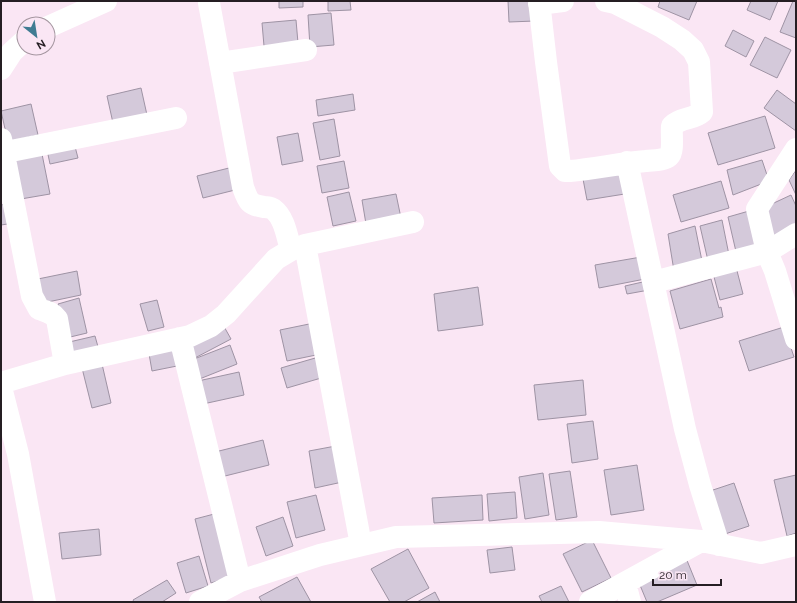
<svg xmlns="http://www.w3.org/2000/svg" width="797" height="603" font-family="Raleway,sans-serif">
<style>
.building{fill:#d4c9da;stroke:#9e93a4}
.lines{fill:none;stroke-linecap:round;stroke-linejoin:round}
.street{stroke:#fff;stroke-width:22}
</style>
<rect width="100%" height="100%" fill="#fae6f4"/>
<path class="building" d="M 279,1 L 303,1 L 303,7 L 279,8 Z
M 328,1 L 350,1 L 351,10 L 328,11 Z
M 508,1 L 535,1 L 535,21 L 509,22 Z
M 660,1 L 697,1 L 689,20 L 658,7 Z
M 751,1 L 778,1 L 770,20 L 747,10 Z
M 793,1 L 796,1 L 796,38 L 780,32 Z
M 331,13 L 334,45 L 310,47 L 308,15 Z
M 296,20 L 298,43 L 264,46 L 262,23 Z
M 733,30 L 754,41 L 746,57 L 725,46 Z
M 765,37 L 791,50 L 777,78 L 750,65 Z
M 141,88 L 147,115 L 113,123 L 107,96 Z
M 777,90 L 796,104 L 796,131 L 764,108 Z
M 353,94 L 355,110 L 318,116 L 316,100 Z
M 31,104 L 38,135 L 8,142 L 1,111 Z
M 765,116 L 775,148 L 718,165 L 708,133 Z
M 334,119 L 340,156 L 320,160 L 313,123 Z
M 298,133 L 303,161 L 282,165 L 277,137 Z
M 73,139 L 78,158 L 50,164 L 46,145 Z
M 42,154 L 50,194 L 15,200 L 8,160 Z
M 762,160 L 769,181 L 733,195 L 727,170 Z
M 344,161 L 349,188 L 322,193 L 317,166 Z
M 237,166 L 243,188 L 203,198 L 197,176 Z
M 796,170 L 796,195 L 789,180 Z
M 627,171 L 631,193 L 587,200 L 583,179 Z
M 721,181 L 729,208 L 681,222 L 673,195 Z
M 349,192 L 356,221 L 333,226 L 327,197 Z
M 396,194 L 401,218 L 366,224 L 362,200 Z
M 791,195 L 796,206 L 796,227 L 773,237 L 761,209 Z
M 11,203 L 14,223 L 1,225 L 1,205 Z
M 749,211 L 758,251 L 737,256 L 728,217 Z
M 722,220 L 730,260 L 709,265 L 700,226 Z
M 695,226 L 703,266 L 674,271 L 668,234 Z
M 641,257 L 645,279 L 599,288 L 595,265 Z
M 736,267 L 743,294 L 720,300 L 713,273 Z
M 77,271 L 81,295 L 38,304 L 33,280 Z
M 711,279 L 719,308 L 721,307 L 723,317 L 680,329 L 670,291 Z
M 647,281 L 649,290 L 627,294 L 625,286 Z
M 478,287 L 483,325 L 438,331 L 434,294 Z
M 79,298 L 87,333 L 66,338 L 58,304 Z
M 157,300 L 164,327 L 148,331 L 140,304 Z
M 222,323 L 231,339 L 193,359 L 185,343 Z
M 314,323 L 321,354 L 287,361 L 280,330 Z
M 784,327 L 794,357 L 749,371 L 739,341 Z
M 95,336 L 100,354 L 70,362 L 65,343 Z
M 178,343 L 182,365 L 152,371 L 148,348 Z
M 230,345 L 237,364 L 197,380 L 189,361 Z
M 322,356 L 328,376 L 287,388 L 281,368 Z
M 102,364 L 111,403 L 92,408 L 82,368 Z
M 239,372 L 244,395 L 203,404 L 198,381 Z
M 583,380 L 586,415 L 538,420 L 534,385 Z
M 593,421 L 598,459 L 572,463 L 567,424 Z
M 263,440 L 269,465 L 221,477 L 215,452 Z
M 341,445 L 347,481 L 315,488 L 309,451 Z
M 637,465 L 644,510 L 611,515 L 604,470 Z
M 570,471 L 577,517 L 556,520 L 549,474 Z
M 543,473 L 549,515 L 525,519 L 519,477 Z
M 796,475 L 796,533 L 787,536 L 774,480 Z
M 734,483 L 749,526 L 722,535 L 707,492 Z
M 515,492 L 517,518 L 489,521 L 487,494 Z
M 316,495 L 325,530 L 296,538 L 287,502 Z
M 482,495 L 483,520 L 434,523 L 432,498 Z
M 218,513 L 235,576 L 211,583 L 195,519 Z
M 283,517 L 293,546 L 266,556 L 256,527 Z
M 99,529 L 101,555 L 62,559 L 59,533 Z
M 592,540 L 611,578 L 582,592 L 563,554 Z
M 512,547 L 515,570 L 490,573 L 487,550 Z
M 408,549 L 429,588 L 404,602 L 390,602 L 371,569 Z
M 199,556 L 208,586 L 186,593 L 177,563 Z
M 686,558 L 697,585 L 657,602 L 647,602 L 637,578 Z
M 297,577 L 311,602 L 262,602 L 259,597 Z
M 167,580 L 176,593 L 162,602 L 134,602 L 133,600 Z
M 561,586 L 569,602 L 542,602 L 539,596 Z
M 435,592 L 440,602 L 417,602 Z"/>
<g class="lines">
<path class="street" d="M 539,1 L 546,62 L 560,166 L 565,171 L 570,171 C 595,169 620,163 646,161 C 653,160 663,161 669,156 C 674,151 671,134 672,126 C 681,117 693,120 702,112 L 699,62 L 693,50 L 682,40 L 662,27 L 615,3 L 606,1
M 209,3 L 243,187 C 248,201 249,205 264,207 C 267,207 271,208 273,209 C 285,218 287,237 291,250
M 539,4 L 563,1
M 48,27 L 106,1
M 220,63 L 306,50
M 1,69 L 12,52 L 24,41
M 1,139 L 32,296 L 39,309 C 47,312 52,312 57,319 L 65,364
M 796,149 L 757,209 L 767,252 L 775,271 L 796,339
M 1,153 L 176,118
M 627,162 L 685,429 L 700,485 L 719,545
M 305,245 L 361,545
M 654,282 L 767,252 L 796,234
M 180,338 L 240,581
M 1,383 L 65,364 L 190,336 L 211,326 L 226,314 L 276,259 L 291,250 L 305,245 L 413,222
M 1,387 L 18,454 L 45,602
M 625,583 L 630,602
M 200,602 L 240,581 L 320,555 L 396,537 L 599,532 L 701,541 L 761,553 L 796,545
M 590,602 L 701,541"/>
</g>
<rect width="797" height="603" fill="none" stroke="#251e23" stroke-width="4"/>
<g transform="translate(36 36) rotate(150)"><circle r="19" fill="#fae6f4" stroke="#a596a0"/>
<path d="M0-3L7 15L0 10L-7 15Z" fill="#407c93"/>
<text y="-6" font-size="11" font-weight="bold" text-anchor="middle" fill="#251e23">N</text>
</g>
<path d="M653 579v6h68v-6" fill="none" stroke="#251e23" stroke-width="2"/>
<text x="659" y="579" font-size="12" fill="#251e23" stroke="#fae6f4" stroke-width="3" paint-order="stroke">20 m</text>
</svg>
